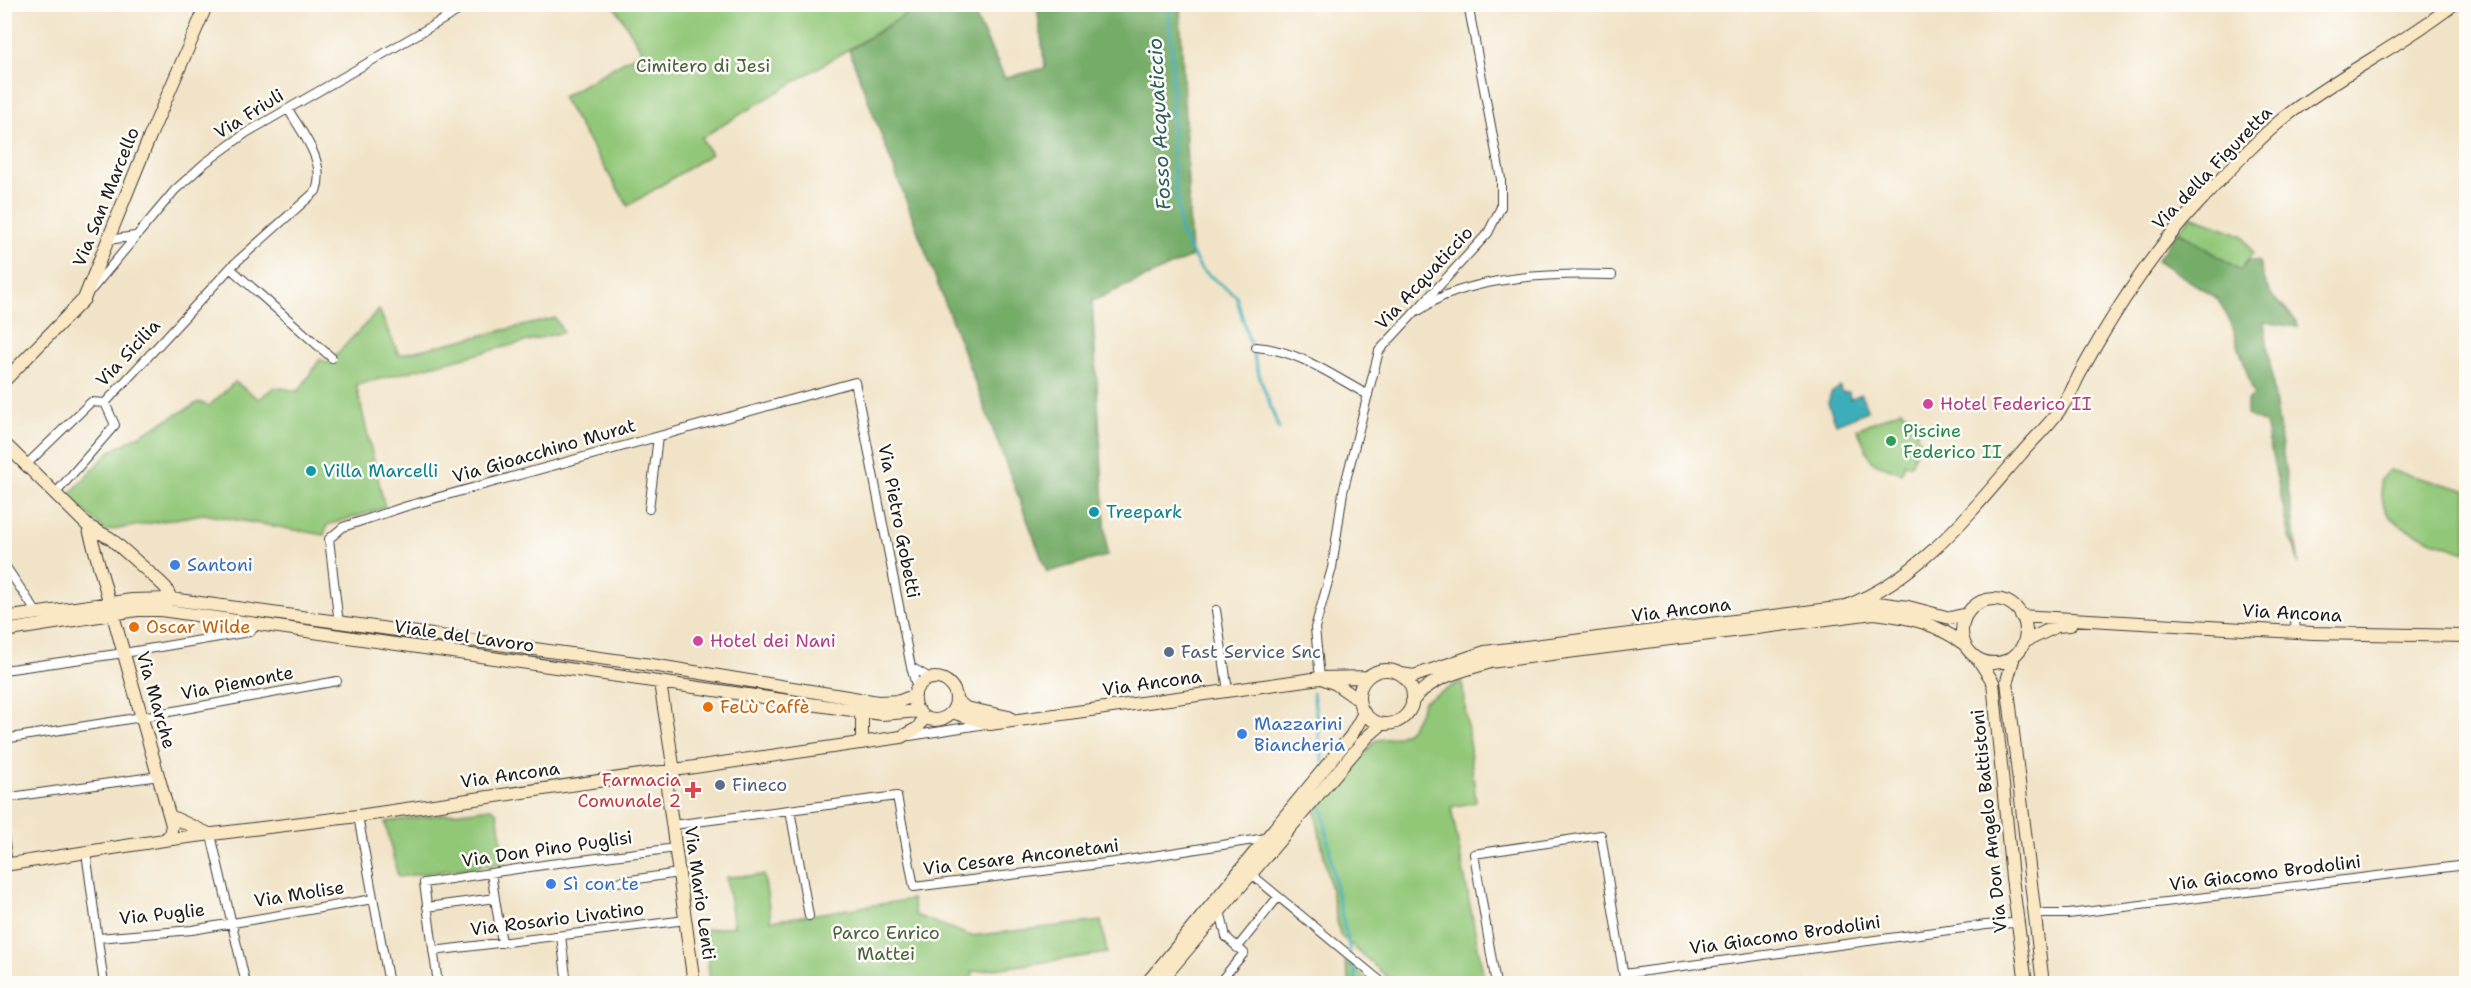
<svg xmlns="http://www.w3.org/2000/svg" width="2471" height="988" font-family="'Shantell Sans',sans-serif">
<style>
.green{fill:#92c778;stroke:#57724a;stroke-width:1.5}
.forest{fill:#75ac68;stroke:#486442;stroke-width:1.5}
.water{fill:#3eadba;stroke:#2d646b;stroke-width:1.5}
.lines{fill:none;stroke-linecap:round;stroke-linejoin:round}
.stream{stroke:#3eadba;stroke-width:3}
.street-casing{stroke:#3c3a36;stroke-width:10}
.secondary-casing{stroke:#3c3a36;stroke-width:14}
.street{stroke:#fff;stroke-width:8}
.secondary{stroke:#fae7c3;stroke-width:12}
.hotel-dot{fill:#d1479c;stroke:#fdfcf7;stroke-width:2}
.leisure-dot{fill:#2e9e5b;stroke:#fdfcf7;stroke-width:2}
.culture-dot{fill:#0f9aa8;stroke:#fdfcf7;stroke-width:2}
.shop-dot{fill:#3f7fe0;stroke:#fdfcf7;stroke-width:2}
.food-dot{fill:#e8710a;stroke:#fdfcf7;stroke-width:2}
.service-dot{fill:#5c6f8a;stroke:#fdfcf7;stroke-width:2}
.health-dot{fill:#e0444e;stroke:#fdfcf7;stroke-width:2}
.labels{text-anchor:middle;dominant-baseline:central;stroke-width:5;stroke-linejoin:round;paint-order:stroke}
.park-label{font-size:18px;fill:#4b6041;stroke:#fdfcf7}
.street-label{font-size:18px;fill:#1c1c1c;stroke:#fdfcf7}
.hotel-label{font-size:18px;fill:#b23c85;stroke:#fdfcf7;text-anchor:start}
.leisure-label{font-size:18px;fill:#27864d;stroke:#fdfcf7;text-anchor:start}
.culture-label{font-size:18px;fill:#0d838f;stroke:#fdfcf7;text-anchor:start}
.shop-label{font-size:18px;fill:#366cbe;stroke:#fdfcf7;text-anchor:start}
.food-label{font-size:18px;fill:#c56008;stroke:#fdfcf7;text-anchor:start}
.service-label{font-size:18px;fill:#4e5e75;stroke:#fdfcf7;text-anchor:start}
.health-label{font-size:18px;fill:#be3a42;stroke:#fdfcf7;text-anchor:end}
.water-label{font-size:20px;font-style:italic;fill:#2b5d63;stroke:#fdfcf7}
</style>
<rect width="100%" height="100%" fill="#fdfcf7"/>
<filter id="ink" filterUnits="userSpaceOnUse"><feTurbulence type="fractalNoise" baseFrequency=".0167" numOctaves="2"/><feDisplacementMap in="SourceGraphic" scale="12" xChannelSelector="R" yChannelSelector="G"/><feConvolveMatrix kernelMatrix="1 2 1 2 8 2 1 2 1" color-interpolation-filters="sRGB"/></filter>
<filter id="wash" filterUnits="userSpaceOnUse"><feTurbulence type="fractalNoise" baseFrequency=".008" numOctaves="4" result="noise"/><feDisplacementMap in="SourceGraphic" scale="24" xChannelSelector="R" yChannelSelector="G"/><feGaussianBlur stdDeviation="1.35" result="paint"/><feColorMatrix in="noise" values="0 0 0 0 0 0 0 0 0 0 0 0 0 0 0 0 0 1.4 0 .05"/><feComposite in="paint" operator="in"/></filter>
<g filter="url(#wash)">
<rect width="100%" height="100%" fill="#f1e3c7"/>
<path class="green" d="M 614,5 L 922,5 L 701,138 L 711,154 L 628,206 L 562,97 L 642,51 Z
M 2191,216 L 2242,235 L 2253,253 L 2240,270 L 2178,231 Z
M 379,310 L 399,355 L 555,318 L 563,332 L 356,385 L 385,508 L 327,525 L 324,535 L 203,514 L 106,531 L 68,496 L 109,452 L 199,402 L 209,406 L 235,382 L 259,399 L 274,387 L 299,391 L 320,359 L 328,363 Z
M 1902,410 L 1907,415 L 1922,421 L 1916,436 L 1920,439 L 1919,443 L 1913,444 L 1918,446 L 1911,465 L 1905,463 L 1901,473 L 1872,462 L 1857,429 Z
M 2389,470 L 2466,490 L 2466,552 C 2446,545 2399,531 2387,513 C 2381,505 2382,490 2380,480 Z
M 1462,681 L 1476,802 L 1451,807 L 1485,983 L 1394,983 L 1340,935 L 1315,811 L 1376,740 C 1407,738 1414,730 1424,701 Z
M 491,808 L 497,812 L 505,863 L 398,877 L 385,822 Z
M 764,875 L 771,921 L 912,899 L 915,915 L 971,936 L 1101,921 L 1107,953 L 972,972 L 973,983 L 710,983 L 705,930 L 734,926 L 726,877 Z
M 1345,962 L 1372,983 L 1350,983 Z"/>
<path class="forest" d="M 922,4 L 970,5 L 1005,78 L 1045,68 L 1037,5 L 1180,5 L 1191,257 L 1092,301 L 1107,556 L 1047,572 L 849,50 Z
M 2178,231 L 2240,270 L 2249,260 L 2259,262 C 2262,276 2265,287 2274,298 C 2282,308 2295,314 2298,327 L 2264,322 L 2299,564 L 2294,545 L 2290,538 L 2265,423 L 2247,415 L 2247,400 L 2254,395 L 2232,325 L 2218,299 L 2157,260 Z"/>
<path class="water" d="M 1840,387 L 1841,392 L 1849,392 L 1850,399 L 1861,394 L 1868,411 L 1836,424 L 1828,403 L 1831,393 Z"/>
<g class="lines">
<path class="stream" d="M 1168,4 L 1172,47 L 1173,163 L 1181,234 L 1201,269 L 1236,296 L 1260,378 L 1279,429
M 1313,693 L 1323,762
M 1322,804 L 1335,884 L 1350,952
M 1352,961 L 1357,984"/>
</g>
</g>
<g filter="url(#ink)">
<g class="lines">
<g class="street-casing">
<path id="street" d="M 108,240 L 135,236
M 230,268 L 332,358
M 92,289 L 175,190 L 205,163 L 246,133 L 470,4
M 1420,310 C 1429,304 1439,297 1449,294 C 1499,275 1559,273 1612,275
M 1256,347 C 1298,350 1333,376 1368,395
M 26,465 L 91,402 L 105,403
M 55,494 L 115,425 L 105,403 L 233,265 L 316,191 C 327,162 302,133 288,109
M 649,509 L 658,437
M 4,564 L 37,613
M 1216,610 L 1228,691
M 2295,620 L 2296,632
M 339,624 L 329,539 L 343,527 L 407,506 L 855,382 L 911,667 L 917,689
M 911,667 L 930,678
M 4,670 L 124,653 L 249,632 L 259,624
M 1320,678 L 1315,628 L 1332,568 L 1343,492 L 1379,351 L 1488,233 L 1501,207 L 1501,179 L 1468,4
M 910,736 L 986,724
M 4,739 L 142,717 L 337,681
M 4,798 L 159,776
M 790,810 L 809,916
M 358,816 L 389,984
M 673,825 L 897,796 L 914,887 L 1115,862 L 1266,838
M 211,835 L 246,984
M 4,837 L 8,864
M 86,852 L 104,984
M 491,873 L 502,943
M 1251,874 L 1384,984
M 610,883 L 679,873
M 427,907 L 495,898
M 2034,912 L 2044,914 L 2068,914 L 2466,865
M 561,936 L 567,984
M 98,938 L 192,930 L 373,899
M 1237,948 L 1278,897
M 433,951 L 686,920
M 1624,974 L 1986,925 L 2012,923 L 2018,926
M 438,984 L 424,883 L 550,864 L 676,848
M 1218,984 L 1244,953 L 1226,937 L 1220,910
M 1496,984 L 1474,854 L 1601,835 L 1625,984"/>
</g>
<g class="secondary-casing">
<path id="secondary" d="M 4,381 L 84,299 L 150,136 L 207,4
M 4,443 L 88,526 L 172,825 L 170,835 L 164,840
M 88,526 L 110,538 L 160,582 L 166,588 L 171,599
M1962 631a32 32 0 1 1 64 0a32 32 0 1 1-64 0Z
M 1846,606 C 1920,578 1971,512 2021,454 C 2035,437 2054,421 2065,402 C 2072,392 2076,380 2082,370 C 2113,314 2149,257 2192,210 C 2221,179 2252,144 2285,117 C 2338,75 2401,46 2454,4
M 2021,616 L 2313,633 L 2466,636
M 4,618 L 132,600 L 171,599 L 658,666 L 878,702 L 900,701 L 915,695
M 4,631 L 137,610 L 161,610 L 859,711 L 882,714 L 919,711
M 2024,642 L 2057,626 L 2070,625
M 2014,656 L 2007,681 L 2043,984
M 1978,659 L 1993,682 L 2012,878 L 2026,984
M1359 697a27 27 0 1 1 54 0a27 27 0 1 1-54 0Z
M 1401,674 L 1414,676 L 1485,652 L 1877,603 L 1908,607 L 1950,618 L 1967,614
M914 699a21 21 0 1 1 42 0a21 21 0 1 1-42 0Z
M 1324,679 L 1336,684 L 1359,700
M 660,683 L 674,771
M 956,700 L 966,708 L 1009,717
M 1412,702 C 1429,677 1463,671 1490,662 L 1874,613 C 1910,617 1935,623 1964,644
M 859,711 L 862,719 L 862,743
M 952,712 L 990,724 L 1320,678 L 1367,677
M 665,772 L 694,984
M 170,816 L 209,834
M 4,865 L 164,840 L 358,816 L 901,737 L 918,728 L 924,717
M 1146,984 L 1351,736 L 1364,713
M 1158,984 L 1367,737 L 1382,724"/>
</g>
<use href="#street" class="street"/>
<use href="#secondary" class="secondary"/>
</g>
</g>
<g class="hotel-dot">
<circle cx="1928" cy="404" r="6"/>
<circle cx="698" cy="641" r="6"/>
</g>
<circle class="leisure-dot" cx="1891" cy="441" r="6"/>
<g class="culture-dot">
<circle cx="311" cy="471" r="6"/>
<circle cx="1094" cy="512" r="6"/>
</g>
<g class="shop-dot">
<circle cx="175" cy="565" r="6"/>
<circle cx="1242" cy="734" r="6"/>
<circle cx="551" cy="884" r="6"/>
</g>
<g class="food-dot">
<circle cx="134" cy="627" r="6"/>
<circle cx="708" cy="707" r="6"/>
</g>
<g class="service-dot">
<circle cx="1169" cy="652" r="6"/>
<circle cx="720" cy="785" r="6"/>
</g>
<path class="health-dot" d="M690 781h6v6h6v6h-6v6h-6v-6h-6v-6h6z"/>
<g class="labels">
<g class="park-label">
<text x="703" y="66">Cimitero di Jesi</text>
<text x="886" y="933">Parco Enrico<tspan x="886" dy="21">Mattei</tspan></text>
</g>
<g class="street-label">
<text transform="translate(249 114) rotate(-32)">Via Friuli</text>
<text transform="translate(2212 168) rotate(-46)">Via della Figuretta</text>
<text transform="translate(106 197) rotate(-68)">Via San Marcello</text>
<text transform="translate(1424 278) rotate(-47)">Via Acquaticcio</text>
<text transform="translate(128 353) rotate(-47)">Via Sicilia</text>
<text transform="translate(544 451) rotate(-16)">Via Gioacchino Murat</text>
<text transform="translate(899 521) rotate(79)">Via Pietro Gobetti</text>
<text transform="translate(1681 610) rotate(-7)">Via Ancona</text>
<text transform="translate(2292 613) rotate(3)">Via Ancona</text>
<text transform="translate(464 636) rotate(8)">Viale del Lavoro</text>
<text transform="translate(237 683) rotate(-11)">Via Piemonte</text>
<text transform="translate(1152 683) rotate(-8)">Via Ancona</text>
<text transform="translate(156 700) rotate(74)">Via Marche</text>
<text transform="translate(510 775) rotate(-8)">Via Ancona</text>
<text transform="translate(1989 821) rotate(-96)">Via Don Angelo Battistoni</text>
<text transform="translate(547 849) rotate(-8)">Via Don Pino Puglisi</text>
<text transform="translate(1021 857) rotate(-7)">Via Cesare Anconetani</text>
<text transform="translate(2265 873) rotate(-7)">Via Giacomo Brodolini</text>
<text transform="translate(700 893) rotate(82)">Via Mario Lenti</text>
<text transform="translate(299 894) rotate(-9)">Via Molise</text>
<text transform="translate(162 914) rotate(-6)">Via Puglie</text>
<text transform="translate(557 919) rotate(-7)">Via Rosario Livatino</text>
<text transform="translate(1785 935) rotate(-8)">Via Giacomo Brodolini</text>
</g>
<g class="hotel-label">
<text x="1940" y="404">Hotel Federico II</text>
<text x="710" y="641">Hotel dei Nani</text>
</g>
<g class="leisure-label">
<text x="1903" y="431">Piscine<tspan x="1903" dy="21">Federico II</tspan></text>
</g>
<g class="culture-label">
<text x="323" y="471">Villa Marcelli</text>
<text x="1106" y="512">Treepark</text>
</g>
<g class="shop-label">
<text x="187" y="565">Santoni</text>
<text x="1254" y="724">Mazzarini<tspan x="1254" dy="21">Biancheria</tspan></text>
<text x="563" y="884">Sì con te</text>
</g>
<g class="food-label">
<text x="146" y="627">Oscar Wilde</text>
<text x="720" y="707">FeLù Caffè</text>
</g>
<g class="service-label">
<text x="1181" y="652">Fast Service Snc</text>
<text x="732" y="785">Fineco</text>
</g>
<g class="health-label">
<text x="681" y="780">Farmacia<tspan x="681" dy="21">Comunale 2</tspan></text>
</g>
<g class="water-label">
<text transform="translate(1159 124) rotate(-93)">Fosso Acquaticcio</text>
</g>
</g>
<rect width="2471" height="988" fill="none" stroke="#fdfcf7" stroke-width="24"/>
</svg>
